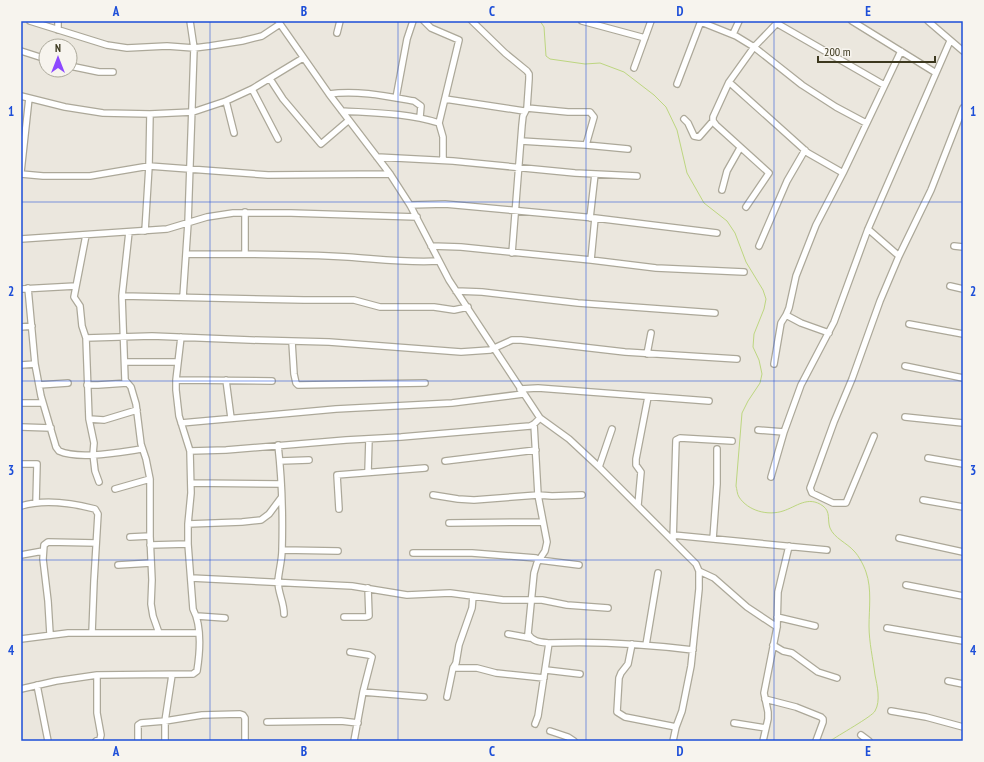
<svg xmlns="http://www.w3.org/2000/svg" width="984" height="762" font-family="'PT Sans Narrow',sans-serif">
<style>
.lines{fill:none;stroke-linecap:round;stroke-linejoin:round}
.stream{stroke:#bdd680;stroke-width:1}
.minor-casing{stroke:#aca899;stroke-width:8}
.minor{stroke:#fff;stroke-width:5.5}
.grid{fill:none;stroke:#1d4ed8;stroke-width:1;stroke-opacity:0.55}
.neatline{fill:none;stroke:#1d4ed8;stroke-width:1.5}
.grid-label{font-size:13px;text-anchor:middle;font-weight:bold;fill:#1d4ed8}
</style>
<rect width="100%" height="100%" fill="#ebe7de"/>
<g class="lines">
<path class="stream" d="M 540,21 L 544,27 L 546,56 L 550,59 L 585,64 L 600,63 L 624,72 L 654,95 L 666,107 L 677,130 L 687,173 L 704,203 L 727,221 L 735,233 L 746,262 L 763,290 L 766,299 L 764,309 L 754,334 L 753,347 L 759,360 L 762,374 L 760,383 L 748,401 L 742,413 L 736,486 C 737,489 737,494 739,497 C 748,511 768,516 783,511 C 796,507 808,495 823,506 C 831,512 827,520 830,528 C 834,538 847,543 854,551 C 859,556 864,566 866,572 C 872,589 869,609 869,626 C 869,642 873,659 875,675 C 877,685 881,701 875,711 C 873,716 837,736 830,741"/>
<g class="minor-casing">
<path id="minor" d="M 30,21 L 107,45 L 127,48 L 167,46 L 194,48 L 210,46 L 242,41 L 262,36 L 280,24
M 278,21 L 329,94 L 390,174 L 410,205 L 449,280 L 540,418 L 569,439 L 599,467 L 696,564 L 699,571 L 699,589 L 691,666 L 682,711 L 676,727 L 673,741
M 424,21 L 431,28 L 459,40 L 439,123
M 472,21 L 505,53 L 527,71 L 529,74 L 529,79 L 527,108
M 582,21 L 645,38
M 852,21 L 936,73
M 928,21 L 963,51
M 701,22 L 736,36 L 754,47 L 802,85 L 836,107 L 866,123
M 778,24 L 884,85
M 58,30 L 58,21
M 337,33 L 340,21
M 733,34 L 739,21
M 21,51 L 46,59
M 70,66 L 99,72 L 113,72
M 634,68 L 651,21
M 270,79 L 283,99 L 321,144 L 349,120
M 729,82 L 808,153 L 843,173
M 677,84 L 701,21
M 252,89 L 278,139
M 329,94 C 357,90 386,96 414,101 L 421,106 L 420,117
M 21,96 L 65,107 L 103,113 L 150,114 L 193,112 L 226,101 L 252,89 L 303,58
M 396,98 L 407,39 L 413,21
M 445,99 L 524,111
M 226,101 L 234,133
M 342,111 C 375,113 407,113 439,123 L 443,137 L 443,160
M 684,119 L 688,123 L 694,136 L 699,137 L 713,121
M 521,141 L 586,145 L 628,149
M 377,157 L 453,161 L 575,173 L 637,176
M 21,172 L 29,98
M 21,174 L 43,176 L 90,176 L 149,166 L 268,175 L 390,174
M 722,190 L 727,171 L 740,148
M 410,205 L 445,204 L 595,218 L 717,233
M 746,207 L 769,173 L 716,125 L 713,121 L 713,117 L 729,82 L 754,47 L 779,21
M 590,218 L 595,174
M 868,229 L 899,256
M 145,231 L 149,166 L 150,114
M 129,232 L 122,296 L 125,380 L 131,387 L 136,404 L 141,444 L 146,459 L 150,479 L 150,536 L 152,580 L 151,604 L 153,616 L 159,633
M 86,235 L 74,297 L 80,306 L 82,326 L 86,338 L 89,419 L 94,443 L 93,454 L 95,471 L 99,482
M 21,239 L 167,229 L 207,217 L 233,213 L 291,213 L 417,217
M 431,246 L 461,247 L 591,260 L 656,268 L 744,272
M 759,246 L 787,181 L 805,150
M 954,246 L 963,247
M 512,253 L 522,125 L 523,116 L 527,108 L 568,112 L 590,112 L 594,117 L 586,145
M 187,254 C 240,254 294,254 348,257 C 378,259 408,263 439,261
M 245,254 L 245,212
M 591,260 L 595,218
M 950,286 L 963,289
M 28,288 L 35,364 L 41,396 L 56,447 L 59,451 C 79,460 120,452 142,449
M 21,289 L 76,286
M 456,291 L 482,292 L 578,303 L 715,313
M 122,296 L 304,300 L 354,300 L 380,307 L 434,307 L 454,310 L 468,307
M 183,297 L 188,223 L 194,48 L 190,21
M 909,324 L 963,334
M 21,327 L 32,326
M 829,333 L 801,323 L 786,315 L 789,308 L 796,276 L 816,225 L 843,173 L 901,51
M 86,338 L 152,336 L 250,340 L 329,342 L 461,352 L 490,350 L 512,340 L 521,340 L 625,352 L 737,359
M 292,342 L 294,374 L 296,383 L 298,385 L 425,383
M 647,354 L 651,333
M 125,362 L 178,362
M 774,364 L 781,323 L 786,315
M 21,365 L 35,364
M 905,366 L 963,378
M 176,380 L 272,381
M 226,380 L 231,418
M 39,385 L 68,383
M 87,385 L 98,385 L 127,383
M 520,389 L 538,388 L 709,401
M 21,403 L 42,403
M 905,417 L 963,423
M 89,419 L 104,420 L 137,410
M 181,423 L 336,409 L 452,403 L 523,394
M 534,424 L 538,495 L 547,542 L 545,551 L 537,563 L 534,573 L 528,634 C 533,642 540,642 549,643 L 538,716 L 535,724
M 21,427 L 51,428
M 758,430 L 784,432
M 874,436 L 846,503 L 833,503 L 812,493 L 810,488 L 813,480 L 834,422 L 852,379 L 880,301 L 899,256 L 931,190 L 963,108
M 278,445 C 282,480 283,515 282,550 C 282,560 279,570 278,581 C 278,593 284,602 284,614
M 190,451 L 226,450 L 346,440 L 401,437 L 530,426 L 534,424 L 540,418
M 928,458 L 963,464
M 280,461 L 309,460
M 445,461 L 536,450
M 21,464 L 37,464 L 36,503
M 599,467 L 612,429
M 368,472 L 369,439
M 771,477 L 784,432 L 801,385 L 834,322 L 868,229 L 950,41
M 191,483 L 281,484
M 115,489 L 150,479
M 433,495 L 458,499 L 474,500 L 538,495 L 552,496 L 582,495
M 923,500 L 963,507
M 638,505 L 641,472 L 636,465 L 636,459 L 648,397
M 21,506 C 44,499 72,503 95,509 L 98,514 L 94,581 L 92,633
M 339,509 L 337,475 L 425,468
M 449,523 L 543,522
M 188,524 L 242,522 L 261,520 L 269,514 L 281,498
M 673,535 L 827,550
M 130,537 L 150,536
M 899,538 L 963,552
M 713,539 L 717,484 L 717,449
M 673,541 L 676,440 L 680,438 L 732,441
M 150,545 L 188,544
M 282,550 L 338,551
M 413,553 L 472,553 L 536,558 L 539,560 L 579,565
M 21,555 L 43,551
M 118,565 L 151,563
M 699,571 L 714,578 L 747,607 L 777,627
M 191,578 L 352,586 L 407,595 L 450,593 L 503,600 L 542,600 L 567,605 L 608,608
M 906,585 L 963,596
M 197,616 L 225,618
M 344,617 L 366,617 L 369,616 L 368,588
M 777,617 L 815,626
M 887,628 L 963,641
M 50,634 L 48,601 L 43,559 L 44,545 L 48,542 L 96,543
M 508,634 L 530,638
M 21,639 L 68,633 L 199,633
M 549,643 C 597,641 646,644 693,650
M 632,644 L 628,664 L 621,673 L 619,678 L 617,712 L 625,717 L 676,727
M 646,645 L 658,573
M 773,645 L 783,651 L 792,653 L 818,672 L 837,678
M 350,652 L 369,655 L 372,657 L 363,692 L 354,741
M 453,668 L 477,668 L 496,673 L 544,678
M 546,670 L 580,674
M 948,681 L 963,684
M 37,685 L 48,741
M 21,689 L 56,681 L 97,675 L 193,674 L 197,671 C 200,652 202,626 193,609 L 188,544 L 188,524 L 191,493 L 190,451 L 179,416 L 176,390 L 176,380 L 181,337
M 363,692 L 424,697
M 447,697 L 453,668 L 456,663 L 459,645 L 472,608 L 473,596
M 765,699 L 796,707 L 821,717 L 823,719 L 823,722 L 816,741
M 891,711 L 926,717 L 963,727
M 267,722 L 341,721 L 358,723
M 734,723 L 766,728
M 550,731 L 568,737 L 574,741
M 861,735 L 869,741
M 96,741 L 100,739 L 101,735 L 97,713 L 97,675
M 138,741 L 138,725 L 141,723 L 165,721 L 202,715 L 240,714 L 243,715 L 245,718 L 245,741
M 165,741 L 165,721 L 172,675
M 763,741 L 768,719 L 768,712 L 764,693 L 777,627 L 778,592 L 789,546"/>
</g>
<use href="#minor" class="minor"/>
</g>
<path class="grid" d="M 210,21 L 210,741M 398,21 L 398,741M 586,21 L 586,741M 774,21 L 774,741M 21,202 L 963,202M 21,381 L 963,381M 21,560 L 963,560"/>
<rect width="984" height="762" fill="none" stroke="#f7f4ee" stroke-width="44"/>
<g transform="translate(58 58)"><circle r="19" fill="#f7f4ee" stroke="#aca99b"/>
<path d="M0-3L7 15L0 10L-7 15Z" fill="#8d48ff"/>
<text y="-6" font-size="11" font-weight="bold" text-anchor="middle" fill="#3c381e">N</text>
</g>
<path d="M818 56v6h117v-6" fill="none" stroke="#3c381e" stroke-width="2"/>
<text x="824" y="56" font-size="12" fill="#3c381e" stroke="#f7f4ee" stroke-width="3" paint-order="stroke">200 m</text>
<rect x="22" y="22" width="940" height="718" class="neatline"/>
<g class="grid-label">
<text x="116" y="16">A</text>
<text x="304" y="16">B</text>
<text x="492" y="16">C</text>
<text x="680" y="16">D</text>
<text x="868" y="16">E</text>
<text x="11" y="116">1</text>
<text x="973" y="116">1</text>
<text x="11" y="296">2</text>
<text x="973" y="296">2</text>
<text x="11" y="475">3</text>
<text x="973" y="475">3</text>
<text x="11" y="655">4</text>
<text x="973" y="655">4</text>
<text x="116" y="756">A</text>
<text x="304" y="756">B</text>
<text x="492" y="756">C</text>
<text x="680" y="756">D</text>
<text x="868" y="756">E</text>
</g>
</svg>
